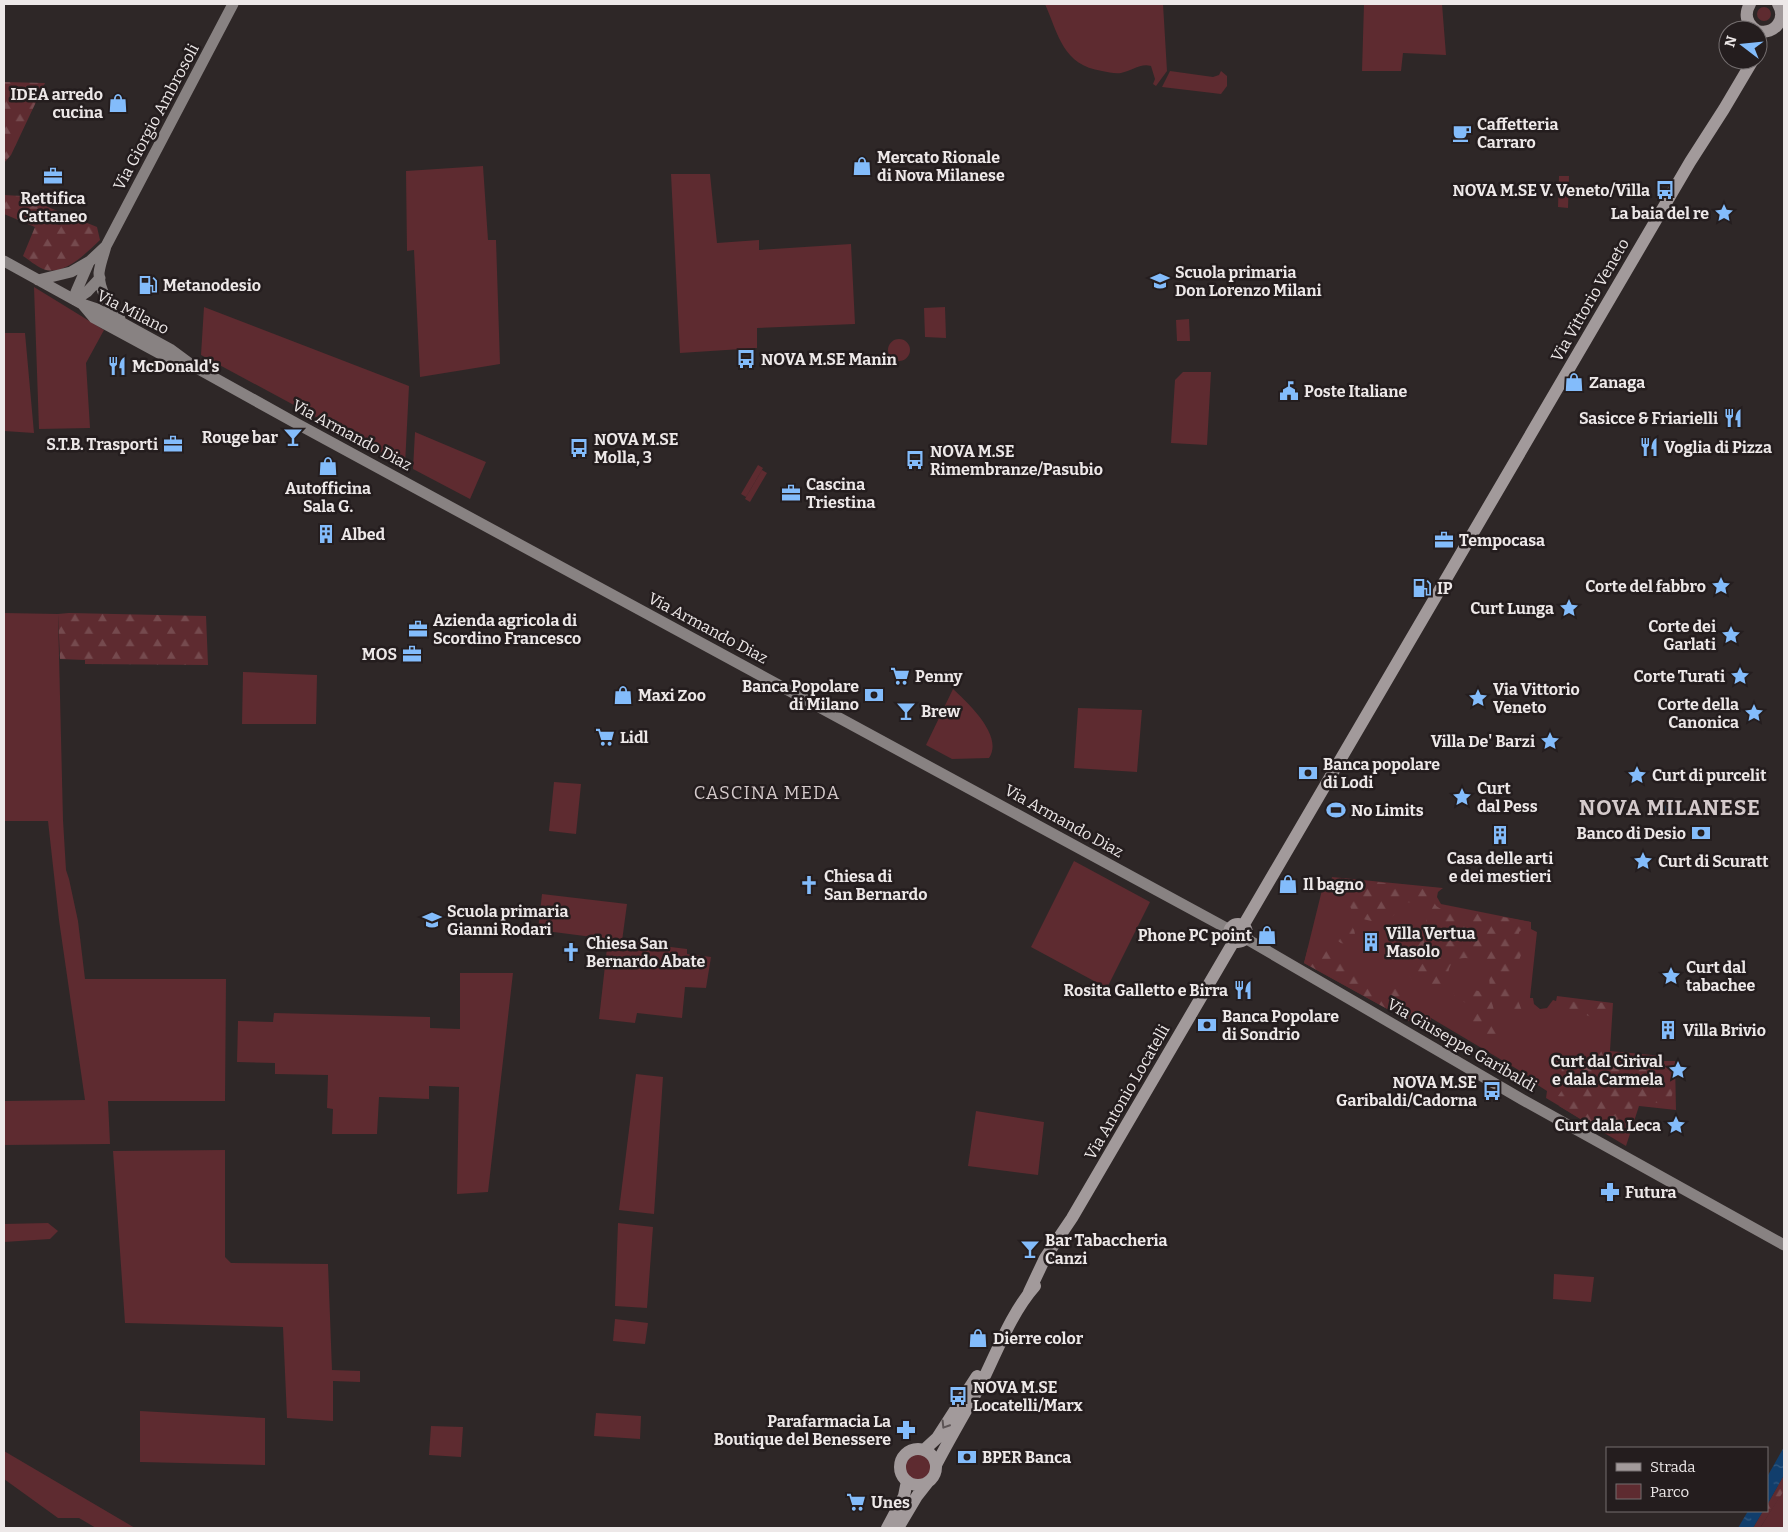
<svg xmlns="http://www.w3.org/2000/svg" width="1788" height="1532" font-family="Bitter,serif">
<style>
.green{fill:#5e2b30}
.forest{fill:url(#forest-firs)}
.water{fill:url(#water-ripples)}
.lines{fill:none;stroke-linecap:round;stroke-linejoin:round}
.secondary{stroke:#888282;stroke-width:11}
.primary{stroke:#a29a9b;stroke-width:12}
.oneway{stroke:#5d5556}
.labels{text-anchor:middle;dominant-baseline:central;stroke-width:5;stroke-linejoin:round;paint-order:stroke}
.poi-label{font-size:16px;font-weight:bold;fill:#ede8e8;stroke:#241d1e;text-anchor:start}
.street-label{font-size:16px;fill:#ede8e8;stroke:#241d1e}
.neighbourhood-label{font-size:18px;letter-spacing:1px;fill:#d4cacb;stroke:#241d1e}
.district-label{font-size:21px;font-weight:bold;letter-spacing:1px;fill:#d4cacb;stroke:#241d1e}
</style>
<defs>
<pattern id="forest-firs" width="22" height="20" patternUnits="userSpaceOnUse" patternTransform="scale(1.25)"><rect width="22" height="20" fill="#5e2b30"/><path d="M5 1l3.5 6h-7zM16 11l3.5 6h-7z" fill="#754a4e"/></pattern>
<pattern id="water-ripples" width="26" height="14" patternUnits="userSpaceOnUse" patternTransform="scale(1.25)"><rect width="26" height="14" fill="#113e6c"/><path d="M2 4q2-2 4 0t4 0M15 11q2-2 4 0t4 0" fill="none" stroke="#345a81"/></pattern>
</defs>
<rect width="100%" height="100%" fill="#2e2727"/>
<path class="green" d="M 1045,4 L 1163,4 L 1167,71 L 1156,86 L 1153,84 L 1155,79 L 1151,66 C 1140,63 1132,71 1121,73 C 1115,74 1108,72 1102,71 C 1063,65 1059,36 1045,4 Z
M 1364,4 L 1442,4 L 1446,55 L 1403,53 L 1401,71 L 1362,71 Z
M1757 14a7 7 0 1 1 14 0a7 7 0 1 1-14 0Z
M 1170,71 L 1213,77 L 1219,75 L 1221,71 L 1227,76 L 1227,86 L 1221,94 L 1162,87 Z
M 483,166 L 488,240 L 496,240 L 500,364 L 420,377 L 414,250 L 407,251 L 406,171 Z
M 671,174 L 710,174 L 717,243 L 759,240 L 759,250 L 851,244 L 855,324 L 757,328 L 757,348 L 680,353 Z
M 1559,176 L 1569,176 L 1568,208 L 1558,207 Z
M 34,287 L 104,330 L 86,363 L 90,428 L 39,429 Z
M 204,307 L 409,386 L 405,465 L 201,355 Z
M 945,307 L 946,338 L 925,337 L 924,308 Z
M 1189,319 L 1190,341 L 1177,341 L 1176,320 Z
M 4,333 L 25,333 L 34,433 L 4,431 Z
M888 350a11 11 0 1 1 22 0a11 11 0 1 1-22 0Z
M 1183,372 L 1211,372 L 1207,445 L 1171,443 L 1175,380 Z
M 415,432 L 486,462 L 470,499 L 413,469 Z
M 758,465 L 763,468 L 746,497 L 741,494 Z
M 762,470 L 767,473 L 750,502 L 745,499 Z
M 4,613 L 58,614 L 63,820 L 66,870 L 69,879 L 78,921 L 85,979 L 226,979 L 225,1101 L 108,1101 L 110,1144 L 4,1145 L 4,1101 L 85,1100 L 59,920 L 48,821 L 4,821 Z
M 243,672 L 317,675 L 316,724 L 242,724 Z
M 953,689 C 968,703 1004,736 989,758 L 952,759 L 926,745 Z
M 1078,708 L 1142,710 L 1137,772 L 1074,768 Z
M 554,782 L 581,784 L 576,834 L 549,831 Z
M 1074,861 L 1150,902 L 1107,988 L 1031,947 Z
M 1332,877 L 1443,888 L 1438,892 L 1437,897 L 1441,904 L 1531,922 L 1531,929 L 1537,932 L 1530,998 L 1533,998 L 1534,1004 L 1540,1009 L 1547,1008 L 1553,1000 L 1556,1001 L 1557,996 L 1613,1003 L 1610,1051 L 1663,1056 L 1664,1061 L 1675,1061 L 1676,1110 L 1639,1106 L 1626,1146 L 1546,1098 L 1547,1091 L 1536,1084 L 1537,1081 L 1431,1018 L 1429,1032 L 1304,963 L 1322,890 L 1328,892 Z
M 542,894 L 627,904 L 622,941 L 687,949 L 687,954 L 711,957 L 706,988 L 685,987 L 682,1018 L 637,1013 L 635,1023 L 599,1019 L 608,939 L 538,930 Z
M 460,973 L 513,973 L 488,1192 L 457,1194 L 459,1087 L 429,1086 L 429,1099 L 379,1097 L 377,1134 L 332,1134 L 333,1109 L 327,1108 L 328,1075 L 275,1074 L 275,1063 L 237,1062 L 238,1021 L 273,1022 L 274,1013 L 430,1017 L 430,1028 L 460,1029 Z
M 636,1074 L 663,1077 L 654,1214 L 619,1210 Z
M 976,1111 L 1044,1122 L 1038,1175 L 968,1166 Z
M 225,1150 L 225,1257 L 231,1263 L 328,1264 L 332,1370 L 360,1371 L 360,1382 L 333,1381 L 333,1421 L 287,1418 L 283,1327 L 125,1323 L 113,1151 Z
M 48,1223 L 58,1231 L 50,1239 L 4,1242 L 4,1224 Z
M 618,1223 L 653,1227 L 647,1308 L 615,1306 Z
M 1554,1274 L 1594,1277 L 1591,1302 L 1553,1299 Z
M 615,1319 L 648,1323 L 645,1344 L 613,1341 Z
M 140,1411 L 265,1418 L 265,1465 L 140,1462 Z
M 596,1413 L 641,1416 L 640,1439 L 594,1436 Z
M 431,1426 L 463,1427 L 461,1457 L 429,1455 Z
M 4,1451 L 135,1528 L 96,1528 L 79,1518 L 58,1518 L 4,1479 Z
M904 1467a14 14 0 1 1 28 0a14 14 0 1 1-28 0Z
M 1783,1491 L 1784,1528 L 1760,1528 Z"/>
<path class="forest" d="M 4,82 L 45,83 L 11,155 L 4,163 Z
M 4,195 L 21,196 L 97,227 L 100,240 C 86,253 64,277 43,269 C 36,266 29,260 23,256 L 35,227 L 4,214 Z
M 69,613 L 206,616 L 208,665 L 85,664 L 85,660 L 60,659 L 58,614 Z
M 1355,880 L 1436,888 C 1433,895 1431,906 1442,909 C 1446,910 1450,907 1454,908 L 1530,922 L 1519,932 L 1518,941 L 1521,955 L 1513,976 L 1513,987 L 1522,1011 C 1512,1009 1501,1007 1494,999 C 1484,987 1498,970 1474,960 C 1470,958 1464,957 1459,959 C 1440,966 1456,984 1437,991 L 1430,989 L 1425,984 L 1416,985 C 1405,972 1397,952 1410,938 C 1415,933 1423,932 1425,925 C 1431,911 1418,903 1406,902 L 1396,910 L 1394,915 L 1387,922 C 1364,922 1346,917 1348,890 Z
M1335 934a10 10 0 1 1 20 0a10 10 0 1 1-20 0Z
M 1308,948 L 1329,949 L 1351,960 C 1354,965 1354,973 1357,978 C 1366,993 1390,982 1405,993 L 1407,1000 L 1405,1002 C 1405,1018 1419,1022 1429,1032 L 1304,963 Z
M 1474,990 C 1494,994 1492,1004 1496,1020 L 1492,1024 L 1498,1027 L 1499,1032 C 1487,1040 1475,1039 1466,1028 L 1467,1019 L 1474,1006 L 1456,999 L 1453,992 Z
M 1560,1001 L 1609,1003 C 1611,1011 1608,1017 1600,1021 L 1584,1014 L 1573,1014 L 1567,1011 L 1561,1013 L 1555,1010 L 1555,1002 Z
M 1595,1047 L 1600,1048 L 1604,1058 L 1613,1061 L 1619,1065 L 1622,1069 L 1615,1075 L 1614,1083 L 1618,1089 L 1626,1092 C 1640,1085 1633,1072 1643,1067 C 1647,1065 1650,1066 1654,1067 C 1675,1070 1677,1086 1669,1103 C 1658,1107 1650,1098 1639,1097 L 1636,1100 L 1623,1131 L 1619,1134 L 1595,1128 L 1559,1106 L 1563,1099 L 1558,1096 L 1565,1086 L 1561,1080 L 1562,1065 L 1574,1060 L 1591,1064 L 1595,1059 L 1592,1051 Z
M 1784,1475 L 1784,1492 L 1783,1492 L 1760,1528 L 1753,1528 L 1763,1511 L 1767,1511 L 1767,1505 Z"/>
<path class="water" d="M1662 811a6 6 0 1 1 12 0a6 6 0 1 1-12 0Z
M 1784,1447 L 1784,1475 L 1767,1505 L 1767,1477 Z
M 1748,1511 L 1763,1511 L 1753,1528 L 1738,1528 Z"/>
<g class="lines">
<path class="secondary" d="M 4,261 L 82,304 L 97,309 L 170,349 L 193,366 L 292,421 L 1230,930
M 38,280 L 71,272 L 90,261 L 106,246
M 75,300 L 76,292 L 89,262
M 75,300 L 87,292 L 100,278
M 83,305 L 94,318 L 166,357 L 183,362
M 120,319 C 109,307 99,289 99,273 C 100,264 104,254 106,246 L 233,4
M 1245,938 L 1523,1100 L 1784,1245"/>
<path class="primary" d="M 1750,4 C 1744,14 1746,23 1756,30
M 1758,31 C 1775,35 1787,19 1778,4
M1229 933a9 9 0 1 1 18 0a9 9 0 1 1-18 0Z
M 1243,926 L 1690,162 L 1724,109 L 1753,60
M 1029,1292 L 1045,1258 L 1072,1218 L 1234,941
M900 1467a18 18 0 1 1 36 0a18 18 0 1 1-36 0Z
M 924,1450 L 937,1438 L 977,1376
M 936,1465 C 950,1438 966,1411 981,1384 C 997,1352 1011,1313 1035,1286
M 887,1528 L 904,1496 L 907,1481
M 898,1528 L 917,1496 L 928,1482"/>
</g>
<defs><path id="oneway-chevron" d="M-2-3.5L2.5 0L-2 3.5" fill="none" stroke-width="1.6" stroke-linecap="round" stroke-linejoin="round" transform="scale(1.25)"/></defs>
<use class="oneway" href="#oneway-chevron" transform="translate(945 1425) rotate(122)"/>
<defs>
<g id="shop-bare" transform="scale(1.5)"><path d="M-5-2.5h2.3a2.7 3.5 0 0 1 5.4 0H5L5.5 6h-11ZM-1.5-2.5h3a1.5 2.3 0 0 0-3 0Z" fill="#83bcfb" stroke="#241d1e" stroke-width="2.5" paint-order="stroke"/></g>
<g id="cafe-bare" transform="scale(1.5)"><path d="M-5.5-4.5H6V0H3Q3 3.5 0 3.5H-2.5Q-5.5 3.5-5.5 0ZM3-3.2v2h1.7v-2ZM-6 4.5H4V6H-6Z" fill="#83bcfb" stroke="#241d1e" stroke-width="2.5" paint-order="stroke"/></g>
<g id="office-bare" transform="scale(1.5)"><path d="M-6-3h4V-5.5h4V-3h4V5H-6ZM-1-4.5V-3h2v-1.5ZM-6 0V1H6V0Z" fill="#83bcfb" stroke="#241d1e" stroke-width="2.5" paint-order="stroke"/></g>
<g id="bus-bare" transform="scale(1.5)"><path d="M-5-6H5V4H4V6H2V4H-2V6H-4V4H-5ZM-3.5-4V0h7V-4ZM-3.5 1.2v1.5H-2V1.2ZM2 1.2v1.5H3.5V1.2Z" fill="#83bcfb" stroke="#241d1e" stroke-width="2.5" paint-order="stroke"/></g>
<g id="sight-bare" transform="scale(1.5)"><path d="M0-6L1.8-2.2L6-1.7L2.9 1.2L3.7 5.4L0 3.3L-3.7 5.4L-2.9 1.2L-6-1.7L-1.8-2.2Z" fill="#83bcfb" stroke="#241d1e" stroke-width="2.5" paint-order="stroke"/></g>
<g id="school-bare" transform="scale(1.5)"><path d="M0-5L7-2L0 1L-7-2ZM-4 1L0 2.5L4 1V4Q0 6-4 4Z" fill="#83bcfb" stroke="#241d1e" stroke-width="2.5" paint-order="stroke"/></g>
<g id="fuel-bare" transform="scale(1.5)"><path d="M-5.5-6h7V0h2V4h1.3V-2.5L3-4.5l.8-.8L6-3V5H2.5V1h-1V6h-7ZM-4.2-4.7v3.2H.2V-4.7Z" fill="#83bcfb" stroke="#241d1e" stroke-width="2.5" paint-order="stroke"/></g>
<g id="restaurant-bare" transform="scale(1.5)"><path d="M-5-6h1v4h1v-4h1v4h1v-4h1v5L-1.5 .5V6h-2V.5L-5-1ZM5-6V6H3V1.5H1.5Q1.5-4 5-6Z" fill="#83bcfb" stroke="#241d1e" stroke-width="2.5" paint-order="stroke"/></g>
<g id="civic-bare" transform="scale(1.5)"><path d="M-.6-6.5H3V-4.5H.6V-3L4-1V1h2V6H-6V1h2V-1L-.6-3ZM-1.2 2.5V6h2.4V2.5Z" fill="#83bcfb" stroke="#241d1e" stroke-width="2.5" paint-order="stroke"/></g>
<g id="bar-bare" transform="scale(1.5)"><path d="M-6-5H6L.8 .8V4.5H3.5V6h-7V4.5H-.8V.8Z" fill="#83bcfb" stroke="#241d1e" stroke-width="2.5" paint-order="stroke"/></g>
<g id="building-bare" transform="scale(1.5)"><path d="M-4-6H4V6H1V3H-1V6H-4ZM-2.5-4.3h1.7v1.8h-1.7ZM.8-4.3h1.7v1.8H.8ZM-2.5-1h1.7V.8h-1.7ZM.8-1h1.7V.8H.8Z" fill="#83bcfb" stroke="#241d1e" stroke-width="2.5" paint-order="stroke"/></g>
<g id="supermarket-bare" transform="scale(1.5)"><path d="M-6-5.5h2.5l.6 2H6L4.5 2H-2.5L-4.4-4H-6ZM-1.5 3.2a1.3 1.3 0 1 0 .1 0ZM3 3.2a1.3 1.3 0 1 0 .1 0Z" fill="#83bcfb" stroke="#241d1e" stroke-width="2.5" paint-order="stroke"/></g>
<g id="bank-bare" transform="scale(1.5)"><path d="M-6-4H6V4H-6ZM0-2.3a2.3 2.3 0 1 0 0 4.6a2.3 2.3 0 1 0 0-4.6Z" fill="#83bcfb" stroke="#241d1e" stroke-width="2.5" paint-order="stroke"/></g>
<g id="stadium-bare" transform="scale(1.5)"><path d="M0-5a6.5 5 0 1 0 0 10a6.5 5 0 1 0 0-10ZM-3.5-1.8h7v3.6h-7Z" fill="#83bcfb" stroke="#241d1e" stroke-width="2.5" paint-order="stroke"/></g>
<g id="church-bare" transform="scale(1.5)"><path d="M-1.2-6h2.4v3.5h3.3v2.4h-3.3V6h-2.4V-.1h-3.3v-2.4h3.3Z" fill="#83bcfb" stroke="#241d1e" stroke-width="2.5" paint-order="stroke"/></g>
<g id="pharmacy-bare" transform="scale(1.5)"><path d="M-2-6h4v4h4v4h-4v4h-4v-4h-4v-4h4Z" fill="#83bcfb" stroke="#241d1e" stroke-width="2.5" paint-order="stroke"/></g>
</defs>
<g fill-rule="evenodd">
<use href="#shop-bare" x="118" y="103"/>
<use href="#cafe-bare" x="1462" y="133"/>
<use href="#shop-bare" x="862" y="166"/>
<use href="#office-bare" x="53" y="176"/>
<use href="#bus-bare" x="1665" y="190"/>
<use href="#sight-bare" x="1724" y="213"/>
<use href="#school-bare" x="1160" y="281"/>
<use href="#fuel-bare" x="148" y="285"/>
<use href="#bus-bare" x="746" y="359"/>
<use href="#restaurant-bare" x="117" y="366"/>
<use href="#shop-bare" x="1574" y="382"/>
<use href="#civic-bare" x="1289" y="391"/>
<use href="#restaurant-bare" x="1733" y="418"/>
<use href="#bar-bare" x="293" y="437"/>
<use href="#office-bare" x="173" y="444"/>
<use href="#restaurant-bare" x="1649" y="447"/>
<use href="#bus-bare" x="579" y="448"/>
<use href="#bus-bare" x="915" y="460"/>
<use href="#shop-bare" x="328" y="466"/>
<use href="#office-bare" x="791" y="493"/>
<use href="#building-bare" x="326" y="534"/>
<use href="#office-bare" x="1444" y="540"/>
<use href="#sight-bare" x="1721" y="586"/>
<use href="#fuel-bare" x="1422" y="588"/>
<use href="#sight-bare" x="1569" y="608"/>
<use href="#office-bare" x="418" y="629"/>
<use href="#sight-bare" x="1731" y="635"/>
<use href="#office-bare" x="412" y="654"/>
<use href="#supermarket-bare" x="900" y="676"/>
<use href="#sight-bare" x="1740" y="676"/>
<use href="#shop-bare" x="623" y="695"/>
<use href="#bank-bare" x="874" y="695"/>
<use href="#sight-bare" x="1478" y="698"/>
<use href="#bar-bare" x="906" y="711"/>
<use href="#sight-bare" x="1754" y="713"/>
<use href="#supermarket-bare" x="605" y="737"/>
<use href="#sight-bare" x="1550" y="741"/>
<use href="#bank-bare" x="1308" y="773"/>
<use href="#sight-bare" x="1637" y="775"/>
<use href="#sight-bare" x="1462" y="797"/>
<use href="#stadium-bare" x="1336" y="810"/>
<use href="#bank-bare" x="1701" y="833"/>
<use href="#building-bare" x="1500" y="835"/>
<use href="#sight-bare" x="1643" y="861"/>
<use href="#shop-bare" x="1288" y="884"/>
<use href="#church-bare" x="809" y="885"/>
<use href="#school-bare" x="432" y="920"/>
<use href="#shop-bare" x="1267" y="935"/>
<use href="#building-bare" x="1371" y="942"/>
<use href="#church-bare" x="571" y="952"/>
<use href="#sight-bare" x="1671" y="976"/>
<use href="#restaurant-bare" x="1243" y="990"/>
<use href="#bank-bare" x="1207" y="1025"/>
<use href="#building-bare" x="1668" y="1030"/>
<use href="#sight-bare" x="1678" y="1070"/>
<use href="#bus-bare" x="1492" y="1091"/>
<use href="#sight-bare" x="1676" y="1125"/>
<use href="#pharmacy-bare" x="1610" y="1192"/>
<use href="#bar-bare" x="1030" y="1249"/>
<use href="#shop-bare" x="978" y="1338"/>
<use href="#bus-bare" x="958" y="1396"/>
<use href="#pharmacy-bare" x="906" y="1430"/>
<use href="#bank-bare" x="967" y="1457"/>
<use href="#supermarket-bare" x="856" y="1502"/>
</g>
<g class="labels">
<g class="poi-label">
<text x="103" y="94" text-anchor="end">IDEA arredo<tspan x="103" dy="18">cucina</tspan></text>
<text x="1477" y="124">Caffetteria<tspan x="1477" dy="18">Carraro</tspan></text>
<text x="877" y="157">Mercato Rionale<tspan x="877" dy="18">di Nova Milanese</tspan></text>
<text x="1650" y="190" text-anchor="end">NOVA M.SE V. Veneto/Villa</text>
<text x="53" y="198" text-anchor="middle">Rettifica<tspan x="53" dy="18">Cattaneo</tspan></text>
<text x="1709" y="213" text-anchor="end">La baia del re</text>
<text x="1175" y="272">Scuola primaria<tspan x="1175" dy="18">Don Lorenzo Milani</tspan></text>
<text x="163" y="285">Metanodesio</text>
<text x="761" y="359">NOVA M.SE Manin</text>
<text x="132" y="366">McDonald's</text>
<text x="1589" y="382">Zanaga</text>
<text x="1304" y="391">Poste Italiane</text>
<text x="1718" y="418" text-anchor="end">Sasicce &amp; Friarielli</text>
<text x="278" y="437" text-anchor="end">Rouge bar</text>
<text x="594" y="439">NOVA M.SE<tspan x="594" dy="18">Molla, 3</tspan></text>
<text x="158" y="444" text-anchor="end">S.T.B. Trasporti</text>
<text x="1664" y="447">Voglia di Pizza</text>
<text x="930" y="451">NOVA M.SE<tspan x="930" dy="18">Rimembranze/Pasubio</tspan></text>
<text x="806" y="484">Cascina<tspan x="806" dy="18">Triestina</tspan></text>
<text x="328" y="488" text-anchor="middle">Autofficina<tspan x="328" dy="18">Sala G.</tspan></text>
<text x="341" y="534">Albed</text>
<text x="1459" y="540">Tempocasa</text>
<text x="1706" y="586" text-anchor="end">Corte del fabbro</text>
<text x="1437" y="588">IP</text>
<text x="1554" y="608" text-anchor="end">Curt Lunga</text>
<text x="433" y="620">Azienda agricola di<tspan x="433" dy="18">Scordino Francesco</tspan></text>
<text x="1716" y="626" text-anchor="end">Corte dei<tspan x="1716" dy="18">Garlati</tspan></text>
<text x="397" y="654" text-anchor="end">MOS</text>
<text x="915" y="676">Penny</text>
<text x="1725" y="676" text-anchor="end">Corte Turati</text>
<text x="859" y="686" text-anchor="end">Banca Popolare<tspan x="859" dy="18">di Milano</tspan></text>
<text x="1493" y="689">Via Vittorio<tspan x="1493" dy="18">Veneto</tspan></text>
<text x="638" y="695">Maxi Zoo</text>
<text x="1739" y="704" text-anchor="end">Corte della<tspan x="1739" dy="18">Canonica</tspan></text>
<text x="921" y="711">Brew</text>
<text x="620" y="737">Lidl</text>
<text x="1535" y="741" text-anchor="end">Villa De' Barzi</text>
<text x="1323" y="764">Banca popolare<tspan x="1323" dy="18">di Lodi</tspan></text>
<text x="1652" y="775">Curt di purcelit</text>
<text x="1477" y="788">Curt<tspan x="1477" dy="18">dal Pess</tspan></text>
<text x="1351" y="810">No Limits</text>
<text x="1686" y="833" text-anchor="end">Banco di Desio</text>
<text x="1500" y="858" text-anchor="middle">Casa delle arti<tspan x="1500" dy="18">e dei mestieri</tspan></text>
<text x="1658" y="861">Curt di Scuratt</text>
<text x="824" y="876">Chiesa di<tspan x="824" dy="18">San Bernardo</tspan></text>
<text x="1303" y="884">Il bagno</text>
<text x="447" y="911">Scuola primaria<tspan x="447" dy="18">Gianni Rodari</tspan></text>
<text x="1386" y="933">Villa Vertua<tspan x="1386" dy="18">Masolo</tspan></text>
<text x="1252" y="935" text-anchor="end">Phone PC point</text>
<text x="586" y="943">Chiesa San<tspan x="586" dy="18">Bernardo Abate</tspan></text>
<text x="1686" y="967">Curt dal<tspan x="1686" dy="18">tabachee</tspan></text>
<text x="1228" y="990" text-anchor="end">Rosita Galletto e Birra</text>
<text x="1222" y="1016">Banca Popolare<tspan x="1222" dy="18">di Sondrio</tspan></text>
<text x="1683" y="1030">Villa Brivio</text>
<text x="1663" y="1061" text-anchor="end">Curt dal Cirival<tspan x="1663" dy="18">e dala Carmela</tspan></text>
<text x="1477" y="1082" text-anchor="end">NOVA M.SE<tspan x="1477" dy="18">Garibaldi/Cadorna</tspan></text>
<text x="1661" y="1125" text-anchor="end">Curt dala Leca</text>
<text x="1625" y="1192">Futura</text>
<text x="1045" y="1240">Bar Tabaccheria<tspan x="1045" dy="18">Canzi</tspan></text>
<text x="993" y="1338">Dierre color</text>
<text x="973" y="1387">NOVA M.SE<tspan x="973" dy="18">Locatelli/Marx</tspan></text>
<text x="891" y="1421" text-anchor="end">Parafarmacia La<tspan x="891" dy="18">Boutique del Benessere</tspan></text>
<text x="982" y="1457">BPER Banca</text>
<text x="871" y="1502">Unes</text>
</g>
<g class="street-label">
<text transform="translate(156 117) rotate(-62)">Via Giorgio Ambrosoli</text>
<text transform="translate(1590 300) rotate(-60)">Via Vittorio Veneto</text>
<text transform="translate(133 312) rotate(27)">Via Milano</text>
<text transform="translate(352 435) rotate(28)">Via Armando Diaz</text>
<text transform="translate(708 628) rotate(28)">Via Armando Diaz</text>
<text transform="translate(1064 821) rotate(29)">Via Armando Diaz</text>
<text transform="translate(1462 1045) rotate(30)">Via Giuseppe Garibaldi</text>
<text transform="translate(1127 1092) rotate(-60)">Via Antonio Locatelli</text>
</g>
<g class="neighbourhood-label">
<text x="767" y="793">CASCINA MEDA</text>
</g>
<g class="district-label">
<text x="1670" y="808">NOVA MILANESE</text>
</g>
</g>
<rect width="1788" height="1532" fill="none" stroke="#ede8e8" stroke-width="10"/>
<rect x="1606" y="1447" width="162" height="65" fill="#241d1e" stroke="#746e6f"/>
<rect x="1616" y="1463" width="25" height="8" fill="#a29a9b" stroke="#746e6f"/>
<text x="1650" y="1472" font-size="15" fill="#ede8e8">Strada</text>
<rect x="1616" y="1484" width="25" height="15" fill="#5e2b30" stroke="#746e6f"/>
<text x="1650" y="1497" font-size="15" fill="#ede8e8">Parco</text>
<g transform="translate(1743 45) rotate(286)"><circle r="24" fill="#241d1e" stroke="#746e6f"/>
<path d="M0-4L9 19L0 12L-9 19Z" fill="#83bcfb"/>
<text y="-8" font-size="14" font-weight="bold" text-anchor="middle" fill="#ede8e8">N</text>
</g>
</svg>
